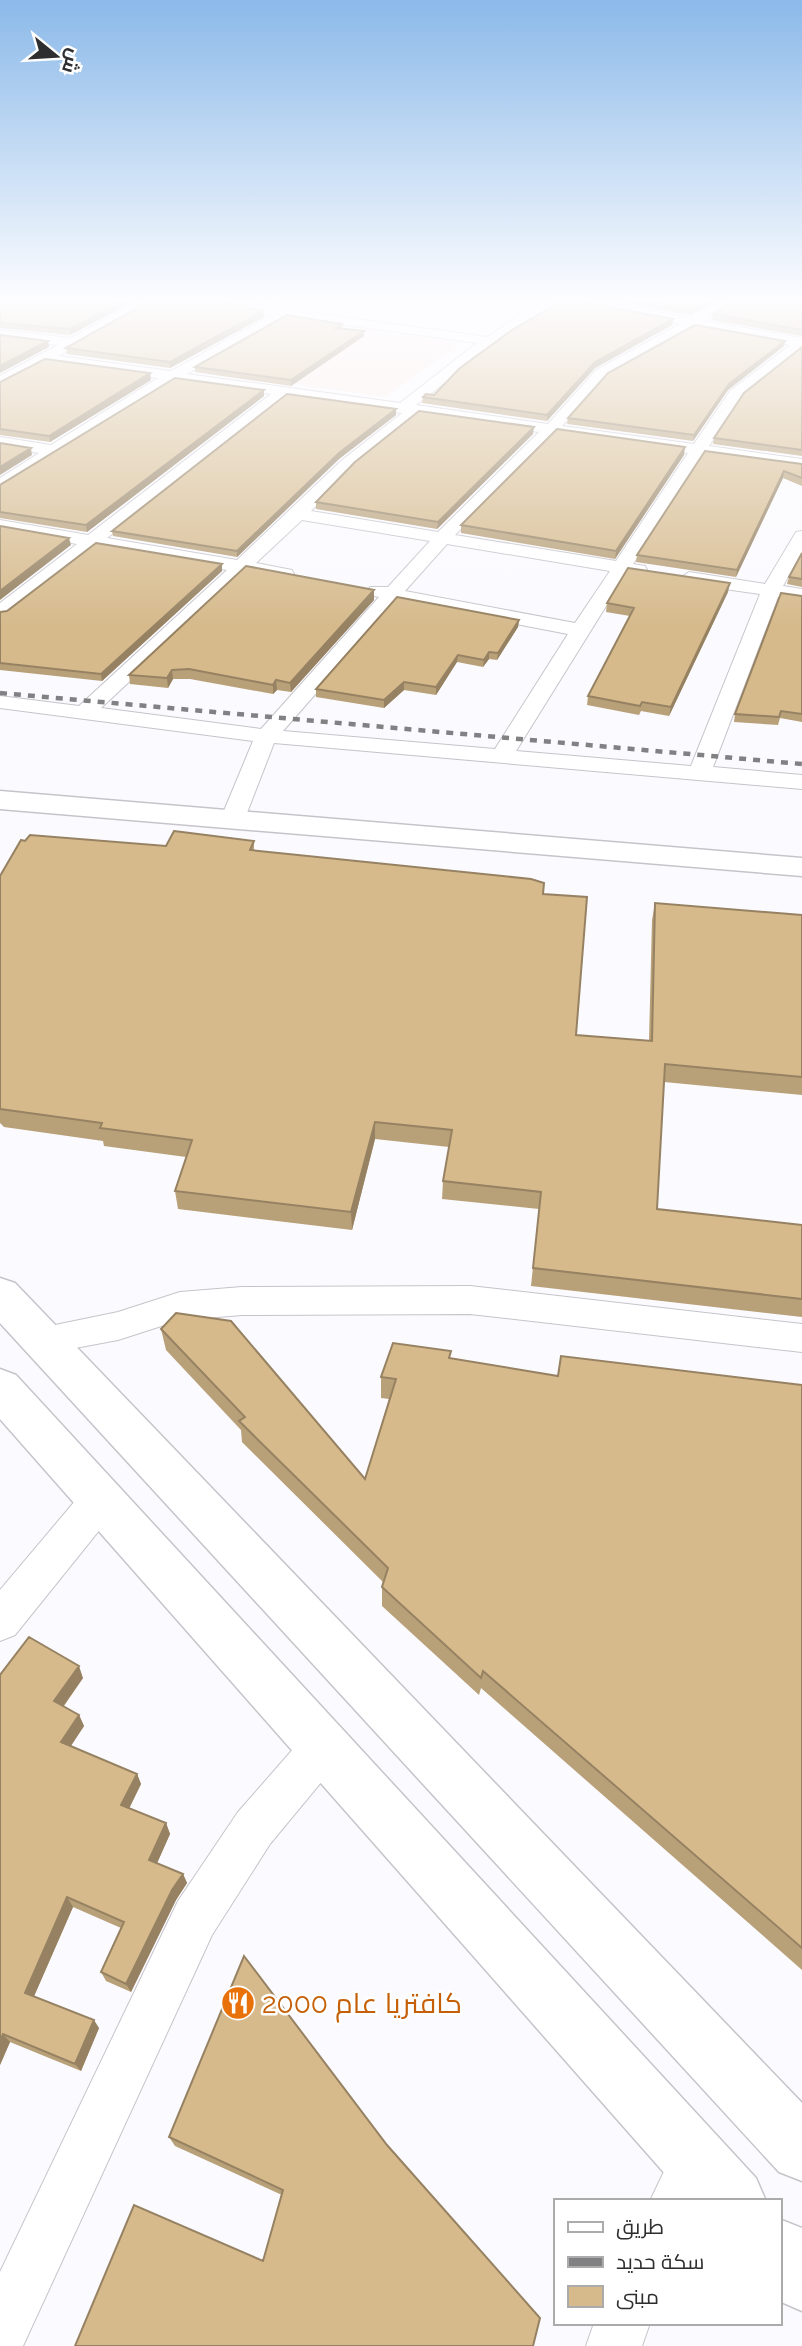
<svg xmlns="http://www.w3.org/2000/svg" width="802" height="2346" font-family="Raleway,Cairo,sans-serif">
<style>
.education{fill:#fdede8}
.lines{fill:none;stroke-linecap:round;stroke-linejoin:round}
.minor-casing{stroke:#c6c4ca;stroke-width:2}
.tertiary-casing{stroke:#c6c4ca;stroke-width:3}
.secondary-casing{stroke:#c6c4ca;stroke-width:3}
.minor{fill:#fff;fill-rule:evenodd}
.tertiary{fill:#fff;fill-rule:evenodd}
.secondary{fill:#fff;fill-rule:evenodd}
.rail{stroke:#818083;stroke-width:4.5;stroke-dasharray:7 7;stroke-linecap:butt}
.wall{fill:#b8a078}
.shaded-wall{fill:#968262}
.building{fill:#d6ba8c;stroke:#968262;stroke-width:2}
.labels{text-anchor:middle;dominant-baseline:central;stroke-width:5;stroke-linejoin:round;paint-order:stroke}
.near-food-label{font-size:28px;fill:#c56008;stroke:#fff;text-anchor:start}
</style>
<rect width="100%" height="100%" fill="#fbfafe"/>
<path class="education" d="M 280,318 L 462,343 L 385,397 L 208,372 Z"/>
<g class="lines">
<g class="minor-casing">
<path id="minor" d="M 145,298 L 160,298 L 59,356 L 171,371 L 272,315 L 208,301 L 206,298 L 228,298 L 283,308 L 307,298 L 323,298 L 299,311 L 487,337 L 545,298 L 580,298 L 690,318 L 728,298 L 743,298 L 705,321 L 802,338 L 802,349 L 741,397 L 709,446 L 802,459 L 802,469 L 703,455 L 633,564 L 645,566 L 647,570 L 638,576 L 626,574 L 516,751 L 691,766 L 760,594 L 689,584 L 680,578 L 689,572 L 765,584 L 796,532 L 802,531 L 802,552 L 783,586 L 802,589 L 802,601 L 778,597 L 713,767 L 802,775 L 802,789 L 274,743 L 245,818 L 241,823 L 225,823 L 221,818 L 253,741 L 0,708 L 0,696 L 79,706 L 227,570 L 95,547 L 7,616 L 0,618 L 0,603 L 77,544 L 0,530 L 0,520 L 88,535 L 271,394 L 175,381 L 0,490 L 0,478 L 39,453 L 0,447 L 0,437 L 51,445 L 158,378 L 46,362 L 0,386 L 0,376 L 58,345 L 0,338 L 0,330 L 71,338 ZM 558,301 L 680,324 L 596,370 L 548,424 L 416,405 L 494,344 ZM 287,317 L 477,343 L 400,403 L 187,374 ZM 694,327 L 790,345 L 730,391 L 694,444 L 562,426 L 606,376 ZM 287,396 L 402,413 L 341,461 L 237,560 L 107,538 ZM 418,415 L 539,432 L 438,532 L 311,511 L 353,467 ZM 555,434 L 688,453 L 616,561 L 455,535 ZM 302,520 L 430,541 L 388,587 L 370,587 L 368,591 L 370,595 L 379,597 L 261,729 L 101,708 L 246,573 L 285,580 L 292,578 L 294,574 L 292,570 L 256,563 ZM 447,544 L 610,571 L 575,623 L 405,591 ZM 397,601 L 568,634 L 495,749 L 283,731 Z
M 470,1286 L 802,1324 L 802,1352 L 470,1314 L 242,1315 L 180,1320 L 118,1340 L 43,1354 L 31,1350 L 25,1340 L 31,1330 L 118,1312 L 180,1292 L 242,1287 Z
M 100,1483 L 114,1488 L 119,1500 L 114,1512 L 15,1635 L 0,1641 L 0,1590 L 86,1488 Z
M 323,1725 L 338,1732 L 345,1747 L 338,1762 L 270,1844 L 212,1935 L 23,2346 L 0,2346 L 0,2272 L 178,1901 L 238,1812 L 308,1732 Z
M 697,2135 L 716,2142 L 723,2161 L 705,2201 L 650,2201 L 678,2142 Z
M 594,2323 L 650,2323 L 642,2346 L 586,2346 Z"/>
</g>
<g class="tertiary-casing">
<path id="tertiary" d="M 0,791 L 802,858 L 802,876 L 0,809 Z"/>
</g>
<g class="secondary-casing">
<path id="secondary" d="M 0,1278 L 15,1283 L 802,2103 L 802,2181 L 779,2172 L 0,1323 Z
M 0,1369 L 16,1375 L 756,2178 L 766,2201 L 689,2201 L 0,1419 Z
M 779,2219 L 802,2228 L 802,2311 L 779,2301 Z"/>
</g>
<use href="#minor" class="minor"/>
<use href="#tertiary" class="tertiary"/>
<use href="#secondary" class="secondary"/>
<path class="rail" d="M 0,693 L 802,764"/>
</g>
<path class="wall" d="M 140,298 L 70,335 L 0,328 L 0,302 Z
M 242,298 L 294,298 L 277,304 Z
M 594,298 L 722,298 L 690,315 Z
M 802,298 L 802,336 L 712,320 L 713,314 Z
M 264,317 L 170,368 L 67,354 L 66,348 Z
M 673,319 L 672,325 L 595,368 L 547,421 L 422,403 L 423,397 L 434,395 Z
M 342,324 L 342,328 L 364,331 L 364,336 L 291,386 L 195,372 L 195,367 Z
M 784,346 L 728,390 L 693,441 L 567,424 L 568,418 Z
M 802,347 L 802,456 L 713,444 L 714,438 Z
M 150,373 L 151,380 L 50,442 L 0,435 L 0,382 Z
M 264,390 L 264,396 L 87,532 L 0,518 L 0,485 Z
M 396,409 L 396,415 L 339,459 L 237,557 L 113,536 L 112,531 Z
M 533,434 L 437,529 L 316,509 L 316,502 Z
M 705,451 L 802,464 L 802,486 L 783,478 L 736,577 L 636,562 L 637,555 Z
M 684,455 L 615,559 L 461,533 L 461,525 Z
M 802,553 L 802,587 L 787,584 L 789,577 Z
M 222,571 L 102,681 L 0,670 L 0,612 Z
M 728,592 L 669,716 L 641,711 L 639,715 L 587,705 L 588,696 L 630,616 L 606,612 L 607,603 Z
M 802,596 L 802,722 L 780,718 L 778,725 L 734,722 L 735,714 Z
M 374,600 L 291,692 L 277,690 L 273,694 L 190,679 L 173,679 L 168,688 L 130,684 L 129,675 Z
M 519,620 L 518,627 L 497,660 L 489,659 L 483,667 L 457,662 L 436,695 L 404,690 L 384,708 L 316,697 L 316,689 Z
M 25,841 L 166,846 L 254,841 L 254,850 L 543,894 L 576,1035 L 649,1041 L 652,920 L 655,903 L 802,915 L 802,1095 L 664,1082 L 657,1209 L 802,1225 L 802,1317 L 531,1286 L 539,1209 L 442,1199 L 443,1181 L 449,1147 L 375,1139 L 352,1230 L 178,1209 L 175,1191 L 186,1157 L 104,1146 L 103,1141 L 4,1127 L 0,1123 L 0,876 Z
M 161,1329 L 365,1479 L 389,1399 L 381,1398 L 381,1377 L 451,1358 L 558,1376 L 802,1385 L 802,1970 L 481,1688 L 479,1695 L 382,1606 L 382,1587 L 383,1582 L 242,1442 L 241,1430 L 166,1350 Z
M 0,1675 L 83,1678 L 64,1706 L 79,1715 L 84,1726 L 71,1746 L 137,1774 L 141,1784 L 129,1808 L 166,1823 L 170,1834 L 157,1863 L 183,1874 L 187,1883 L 176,1900 L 131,1992 L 106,1981 L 101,1972 L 121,1928 L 73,1907 L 34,1996 L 99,2028 L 81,2071 L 10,2042 L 0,2065 Z
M 244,1956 L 533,2346 L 263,2261 L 282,2195 L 175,2146 L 169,2137 Z"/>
<path class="shaded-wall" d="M 129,298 L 140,298 L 70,335 L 70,329 Z
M 278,298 L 294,298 L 277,304 L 276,299 Z
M 713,298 L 722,298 L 690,315 L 690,310 Z
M 263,311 L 264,317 L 170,368 L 170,362 Z
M 673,319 L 672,325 L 595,368 L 547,421 L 547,415 L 595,362 Z
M 364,331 L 364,336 L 291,386 L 291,380 Z
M 48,341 L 49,347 L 0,373 L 0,366 Z
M 785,341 L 784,346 L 728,390 L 693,441 L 694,435 L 729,384 Z
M 150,373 L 151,380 L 50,442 L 49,436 Z
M 264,390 L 264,396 L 87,532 L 86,525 Z
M 396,409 L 396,415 L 339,459 L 237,557 L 237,551 L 339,453 Z
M 534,427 L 533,434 L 437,529 L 438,522 Z
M 685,447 L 684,455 L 615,559 L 616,551 Z
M 31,448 L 32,455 L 0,475 L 0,467 Z
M 784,471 L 783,478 L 736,577 L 737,570 Z
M 69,538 L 71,545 L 0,600 L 0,591 Z
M 222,564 L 222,571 L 102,681 L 101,674 Z
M 730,583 L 728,592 L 669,716 L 671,707 Z
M 374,590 L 374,600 L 291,692 L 290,683 Z
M 519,620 L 518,627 L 497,660 L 498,653 Z
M 489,652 L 489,659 L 483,667 L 484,660 Z
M 458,655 L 457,662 L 436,695 L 436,687 Z
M 172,670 L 173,679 L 168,688 L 167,678 Z
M 276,680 L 277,690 L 273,694 L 273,685 Z
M 404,682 L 404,690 L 384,708 L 384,700 Z
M 375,1122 L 375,1139 L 352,1230 L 351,1212 Z
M 79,1666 L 83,1678 L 59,1712 L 54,1701 Z
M 79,1715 L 84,1726 L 66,1753 L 61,1742 Z
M 137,1774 L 141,1784 L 126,1815 L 121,1805 Z
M 166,1823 L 170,1834 L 154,1870 L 149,1860 Z
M 183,1874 L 187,1883 L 176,1900 L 131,1992 L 126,1984 L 172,1890 Z
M 67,1897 L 73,1907 L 32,2001 L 25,1993 Z
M 94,2020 L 99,2028 L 81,2071 L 75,2064 Z
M 3,2034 L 10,2042 L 0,2065 L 0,2041 Z"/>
<path class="building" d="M 9,298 L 129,298 L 70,329 L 0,323 L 0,302 Z
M 155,298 L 207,298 L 263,311 L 170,362 L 66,348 Z
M 626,298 L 713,298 L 690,310 Z
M 740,298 L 802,298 L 802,330 L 713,314 Z
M 565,299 L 673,319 L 595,362 L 547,415 L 423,397 L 426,394 L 434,395 L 460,368 L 512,330 Z
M 287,315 L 342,324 L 336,328 L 364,331 L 291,380 L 195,367 Z
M 695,325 L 785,341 L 729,384 L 694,435 L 568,418 L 608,373 Z
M 0,335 L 48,341 L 0,366 Z
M 802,347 L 802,450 L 714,438 L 744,393 Z
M 45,359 L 150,373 L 49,436 L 0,429 L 0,382 Z
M 175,378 L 264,390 L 86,525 L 0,512 L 0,485 Z
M 287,394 L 396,409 L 339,453 L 237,551 L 112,531 Z
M 419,411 L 534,427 L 438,522 L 316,502 L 355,462 Z
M 557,429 L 685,447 L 616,551 L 461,525 Z
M 0,443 L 31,448 L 0,467 Z
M 705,451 L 802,464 L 802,478 L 784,471 L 737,570 L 637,555 Z
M 0,526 L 69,538 L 0,591 Z
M 96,543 L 222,564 L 101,674 L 0,663 L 0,612 L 7,611 Z
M 802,553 L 802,579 L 789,577 Z
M 246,566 L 374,590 L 290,683 L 276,680 L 273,685 L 189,669 L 172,670 L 167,678 L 129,675 Z
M 628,568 L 730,583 L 671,707 L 642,702 L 640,706 L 588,696 L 634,608 L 607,603 Z
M 781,593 L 802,596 L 802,714 L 781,711 L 779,717 L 735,714 Z
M 397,597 L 519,620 L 498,653 L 489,652 L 484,660 L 458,655 L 436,687 L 404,682 L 384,700 L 316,689 Z
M 174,831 L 254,841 L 250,850 L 531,879 L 544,883 L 543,894 L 587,897 L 576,1035 L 652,1041 L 655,903 L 802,915 L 802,1077 L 665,1064 L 657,1209 L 802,1225 L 802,1299 L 533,1268 L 541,1192 L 443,1181 L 452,1130 L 375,1122 L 351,1212 L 175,1191 L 192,1140 L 100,1128 L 102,1123 L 0,1109 L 0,876 L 21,840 L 25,841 L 30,835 L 166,846 Z
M 176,1313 L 231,1321 L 365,1479 L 396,1379 L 381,1377 L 393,1343 L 451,1351 L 449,1358 L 558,1376 L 561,1356 L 802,1385 L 802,1948 L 483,1671 L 481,1678 L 382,1587 L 388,1568 L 239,1421 L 245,1417 L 161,1329 Z
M 29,1637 L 79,1666 L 54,1701 L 79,1715 L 61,1742 L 137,1774 L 121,1805 L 166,1823 L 149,1860 L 183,1874 L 172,1890 L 126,1984 L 101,1972 L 124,1922 L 67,1897 L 25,1993 L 94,2020 L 75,2064 L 3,2034 L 0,2041 L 0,1675 Z
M 244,1956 L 387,2145 L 540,2318 L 533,2346 L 75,2346 L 134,2205 L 263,2261 L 283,2190 L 169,2137 Z"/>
<linearGradient id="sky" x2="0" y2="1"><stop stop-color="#8bb9e9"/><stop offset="0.48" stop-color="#fdfdff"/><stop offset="1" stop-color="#fdfdff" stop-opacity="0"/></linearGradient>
<rect width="802" height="626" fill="url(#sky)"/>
<defs>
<g id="restaurant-disc" transform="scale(1.75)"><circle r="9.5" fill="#e8710a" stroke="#fff"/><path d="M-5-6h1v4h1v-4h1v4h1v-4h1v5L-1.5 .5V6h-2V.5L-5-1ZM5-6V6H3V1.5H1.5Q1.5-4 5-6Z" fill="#fff"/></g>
</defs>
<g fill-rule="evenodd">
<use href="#restaurant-disc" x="238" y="2003"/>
</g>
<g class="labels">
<g class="near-food-label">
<text x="262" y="2003">كافتريا عام 2000</text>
</g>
</g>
<rect x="554" y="2199" width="228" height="126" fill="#ffffff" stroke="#ababac" stroke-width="2"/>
<rect x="568" y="2222" width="35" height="10" fill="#ffffff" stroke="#ababac" stroke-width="2"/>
<text x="616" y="2234" font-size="21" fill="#2e2d2f">طريق</text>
<rect x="568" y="2257" width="35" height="10" fill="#818083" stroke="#ababac" stroke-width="2"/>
<text x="616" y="2269" font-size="21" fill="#2e2d2f">سكة حديد</text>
<rect x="568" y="2286" width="35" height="21" fill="#d6ba8c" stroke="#ababac" stroke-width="2"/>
<text x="616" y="2304" font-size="21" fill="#2e2d2f">مبنى</text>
<g transform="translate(56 56) rotate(108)" stroke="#ffffff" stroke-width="5" paint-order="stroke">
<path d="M0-5L12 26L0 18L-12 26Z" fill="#2e2d2f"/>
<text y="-10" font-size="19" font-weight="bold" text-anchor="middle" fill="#2e2d2f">ش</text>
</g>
</svg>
